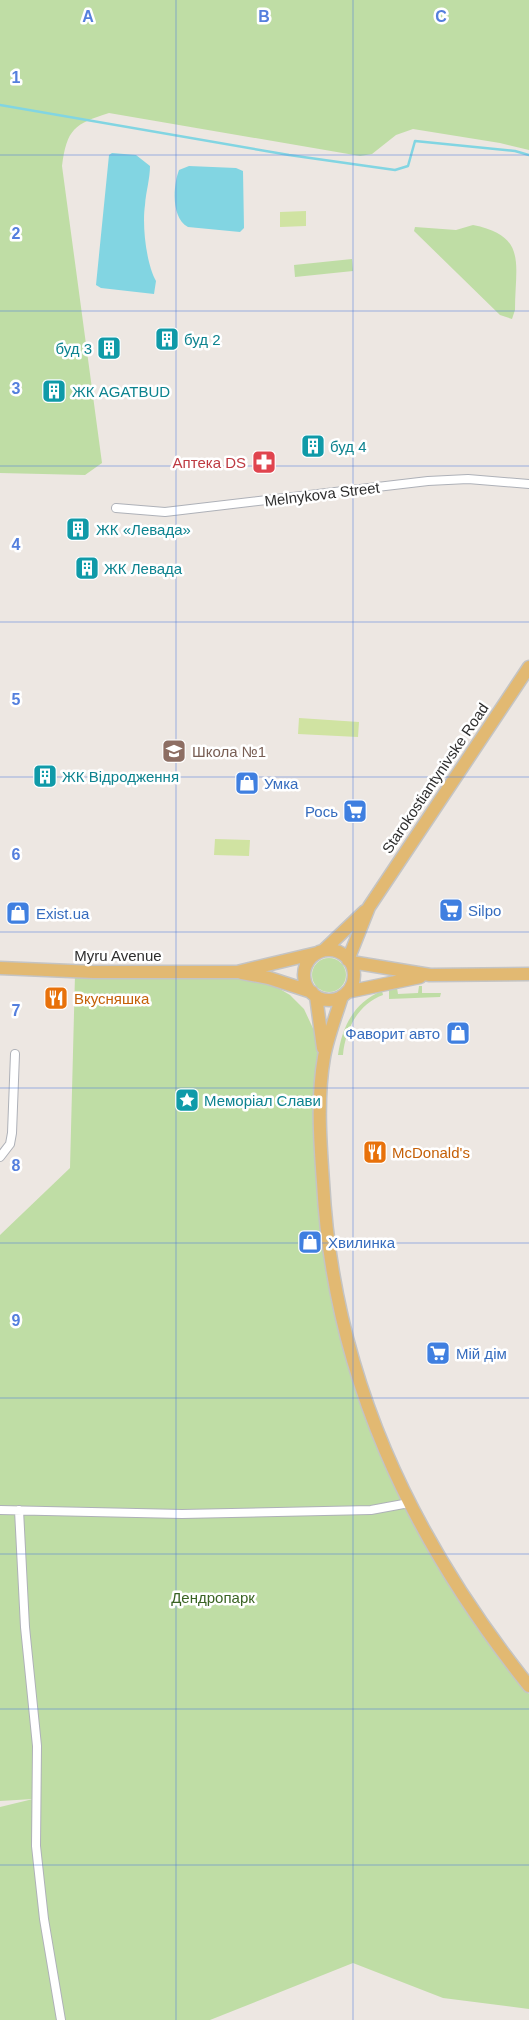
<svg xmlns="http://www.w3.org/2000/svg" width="529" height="2020" font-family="Arial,sans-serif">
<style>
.green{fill:#bfdda5}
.pitch{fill:#d0e3a2}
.water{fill:#82d5e2}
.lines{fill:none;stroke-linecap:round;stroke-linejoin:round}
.stream{stroke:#82d5e2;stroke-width:2.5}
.street-casing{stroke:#aeb1b8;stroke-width:10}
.primary-casing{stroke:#c4c4c4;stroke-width:15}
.street{stroke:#fff;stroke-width:8}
.primary{stroke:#e2b972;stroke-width:12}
.grid{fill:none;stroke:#547fdd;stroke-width:1;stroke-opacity:0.55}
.labels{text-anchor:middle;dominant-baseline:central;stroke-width:5;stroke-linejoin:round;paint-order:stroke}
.culture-label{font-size:15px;fill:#0d838f;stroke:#fff;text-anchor:start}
.health-label{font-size:15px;fill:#be3a42;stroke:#fff;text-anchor:end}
.street-label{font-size:15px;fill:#2e2e2e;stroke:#fff}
.education-label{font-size:15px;fill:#785e54;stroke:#fff;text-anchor:start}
.shop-label{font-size:15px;fill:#366cbe;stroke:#fff;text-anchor:start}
.food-label{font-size:15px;fill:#c56008;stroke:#fff;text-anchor:start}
.park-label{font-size:15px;fill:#3a6424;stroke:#fff}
.grid-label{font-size:16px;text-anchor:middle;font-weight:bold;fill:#547fdd;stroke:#fff;stroke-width:5;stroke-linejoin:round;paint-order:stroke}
</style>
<rect width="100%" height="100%" fill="#ede7e2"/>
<path class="green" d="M 0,0 L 529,0 L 529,150 L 500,143 L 413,129 L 396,135 L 372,154 L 360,156 L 109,113 C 74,124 67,129 62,166 L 102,463 L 85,475 L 0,473 Z
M 473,225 C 528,236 515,264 515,310 L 512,319 L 500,315 L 414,231 L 415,227 L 456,230 Z
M 352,259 L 353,271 L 295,277 L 294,265 Z
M312 975a17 17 0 1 1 34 0a17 17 0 1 1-34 0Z
M 75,975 L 236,975 L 268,982 L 290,995 L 304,1009 L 317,1037 L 320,1059 L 317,1141 L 352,1374 L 478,1624 L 529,1694 L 529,2009 L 443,1998 L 353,1963 L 210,2020 L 0,2020 L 0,1807 L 33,1799 L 0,1801 L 0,1235 L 70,1168 Z
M 419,986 L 422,986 L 422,993 L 441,993 L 440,997 L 389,999 L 389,989 L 397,988 L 398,994 L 418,993 Z
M 382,991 L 383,995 C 358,1004 345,1030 343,1055 L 338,1055 C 342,1027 354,1002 382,991 Z"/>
<path class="pitch" d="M 306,211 L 306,226 L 280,227 L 280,212 Z
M 299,718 L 359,722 L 358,737 L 298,734 Z
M 215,839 L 250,840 L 249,856 L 214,855 Z"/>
<path class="water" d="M 112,153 L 136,155 L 150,166 C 150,179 146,191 145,205 C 142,225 146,263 156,281 L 154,294 L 101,288 L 96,285 L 109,155 Z
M 189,166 L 236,168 L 243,171 L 244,228 L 240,232 L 188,227 C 171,218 173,186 179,170 Z"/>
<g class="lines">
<path class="stream" d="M 0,105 L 289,155 L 395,170 L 408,166 L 415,141 L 515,151 L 529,155"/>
<g class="street-casing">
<path id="street" d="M 116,508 L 165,512 L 428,481 L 468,479 L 529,484
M 0,1157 L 10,1144 L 12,1133 L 15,1054
M 0,1510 L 182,1514 L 371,1510 L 409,1503
M 19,1510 L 25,1627 L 37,1746 L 36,1846 L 44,1919 L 61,2020"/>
</g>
<g class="primary-casing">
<path id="primary" d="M 324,950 L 365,911
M304 975a25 25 0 1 1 50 0a25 25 0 1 1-50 0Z
M 348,960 L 369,907 L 529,667
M 351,962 L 430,975 L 529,974
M 0,968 L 94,972 L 237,972 L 317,953
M 242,973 L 269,978 L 312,992
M 347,992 L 420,977
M 316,996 L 323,1048
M 342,996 C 336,1016 328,1036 324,1057 C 317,1097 320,1141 323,1182 C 333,1374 410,1537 529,1686"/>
</g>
<use href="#street" class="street"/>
<use href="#primary" class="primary"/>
</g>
<path class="grid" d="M 176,0 L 176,2020M 353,0 L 353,2020M 0,155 L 529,155M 0,311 L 529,311M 0,466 L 529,466M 0,622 L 529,622M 0,777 L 529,777M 0,932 L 529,932M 0,1088 L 529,1088M 0,1243 L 529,1243M 0,1398 L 529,1398M 0,1554 L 529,1554M 0,1709 L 529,1709M 0,1865 L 529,1865"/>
<defs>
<g id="building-square" transform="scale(1.25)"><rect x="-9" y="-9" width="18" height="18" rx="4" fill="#0f9aa8" stroke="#fff"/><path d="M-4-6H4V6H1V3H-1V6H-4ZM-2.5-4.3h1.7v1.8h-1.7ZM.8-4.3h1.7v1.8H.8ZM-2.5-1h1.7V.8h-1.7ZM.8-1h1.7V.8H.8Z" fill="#fff"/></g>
<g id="pharmacy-square" transform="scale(1.25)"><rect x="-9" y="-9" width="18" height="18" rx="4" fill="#e0444e" stroke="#fff"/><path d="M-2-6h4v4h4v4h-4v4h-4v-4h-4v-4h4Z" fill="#fff"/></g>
<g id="school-square" transform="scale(1.25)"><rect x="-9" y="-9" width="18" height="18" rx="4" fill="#8d6e63" stroke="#fff"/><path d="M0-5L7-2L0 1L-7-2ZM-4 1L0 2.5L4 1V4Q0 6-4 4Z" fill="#fff"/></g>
<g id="shop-square" transform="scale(1.25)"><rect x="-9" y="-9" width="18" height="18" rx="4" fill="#3f7fe0" stroke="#fff"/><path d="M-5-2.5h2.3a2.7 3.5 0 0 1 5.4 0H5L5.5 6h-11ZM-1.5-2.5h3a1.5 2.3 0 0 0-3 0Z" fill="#fff"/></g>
<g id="supermarket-square" transform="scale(1.25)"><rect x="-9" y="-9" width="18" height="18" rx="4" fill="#3f7fe0" stroke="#fff"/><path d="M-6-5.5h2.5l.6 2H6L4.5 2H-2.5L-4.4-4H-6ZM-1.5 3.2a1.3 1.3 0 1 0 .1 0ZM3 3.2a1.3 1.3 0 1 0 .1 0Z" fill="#fff"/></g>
<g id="restaurant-square" transform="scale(1.25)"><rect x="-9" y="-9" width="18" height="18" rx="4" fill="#e8710a" stroke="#fff"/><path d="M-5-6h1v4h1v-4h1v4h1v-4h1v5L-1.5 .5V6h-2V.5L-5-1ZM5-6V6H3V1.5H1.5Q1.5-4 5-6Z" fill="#fff"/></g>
<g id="sight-square" transform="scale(1.25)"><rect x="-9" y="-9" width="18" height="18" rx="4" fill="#0f9aa8" stroke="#fff"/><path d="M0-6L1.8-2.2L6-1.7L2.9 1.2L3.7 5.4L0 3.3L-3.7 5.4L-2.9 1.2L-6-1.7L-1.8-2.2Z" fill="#fff"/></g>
</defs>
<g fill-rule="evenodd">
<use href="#building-square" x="167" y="339"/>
<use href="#building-square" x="109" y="348"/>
<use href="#building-square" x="54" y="391"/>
<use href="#building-square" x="313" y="446"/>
<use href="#pharmacy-square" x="264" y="462"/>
<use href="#building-square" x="78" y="529"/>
<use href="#building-square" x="87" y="568"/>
<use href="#school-square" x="174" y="751"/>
<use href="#building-square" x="45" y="776"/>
<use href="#shop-square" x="247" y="783"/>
<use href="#supermarket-square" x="355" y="811"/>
<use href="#supermarket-square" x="451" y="910"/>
<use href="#shop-square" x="18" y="913"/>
<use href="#restaurant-square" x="56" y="998"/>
<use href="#shop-square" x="458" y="1033"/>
<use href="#sight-square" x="187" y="1100"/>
<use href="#restaurant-square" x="375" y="1152"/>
<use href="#shop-square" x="310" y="1242"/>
<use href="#supermarket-square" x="438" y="1353"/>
</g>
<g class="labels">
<g class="culture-label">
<text x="184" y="339">буд 2</text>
<text x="92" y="348" text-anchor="end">буд 3</text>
<text x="72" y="391">ЖК AGATBUD</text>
<text x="330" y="446">буд 4</text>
<text x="96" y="529">ЖК «Левада»</text>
<text x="104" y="568">ЖК Левада</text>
<text x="62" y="776">ЖК Відродження</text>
<text x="204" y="1100">Меморіал Слави</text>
</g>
<g class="health-label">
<text x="246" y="462">Аптека DS</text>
</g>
<g class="street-label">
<text transform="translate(322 494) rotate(-7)">Melnykova Street</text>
<text transform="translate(435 778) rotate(-56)">Starokostiantynivske Road</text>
<text x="118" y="955">Myru Avenue</text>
</g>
<g class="education-label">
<text x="192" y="751">Школа №1</text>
</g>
<g class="shop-label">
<text x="264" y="783">Умка</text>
<text x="338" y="811" text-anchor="end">Рось</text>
<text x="468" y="910">Silpo</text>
<text x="36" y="913">Exist.ua</text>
<text x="440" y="1033" text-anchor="end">Фаворит авто</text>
<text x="328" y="1242">Хвилинка</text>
<text x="456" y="1353">Мій дім</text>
</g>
<g class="food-label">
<text x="74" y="998">Вкусняшка</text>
<text x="392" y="1152">McDonald's</text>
</g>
<g class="park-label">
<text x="213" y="1597">Дендропарк</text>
</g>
</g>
<g class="grid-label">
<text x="88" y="22">A</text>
<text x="264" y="22">B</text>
<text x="441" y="22">C</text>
<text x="16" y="83">1</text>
<text x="16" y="239">2</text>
<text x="16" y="394">3</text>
<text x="16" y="550">4</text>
<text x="16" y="705">5</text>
<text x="16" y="860">6</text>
<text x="16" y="1016">7</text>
<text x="16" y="1171">8</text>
<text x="16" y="1326">9</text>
</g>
</svg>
